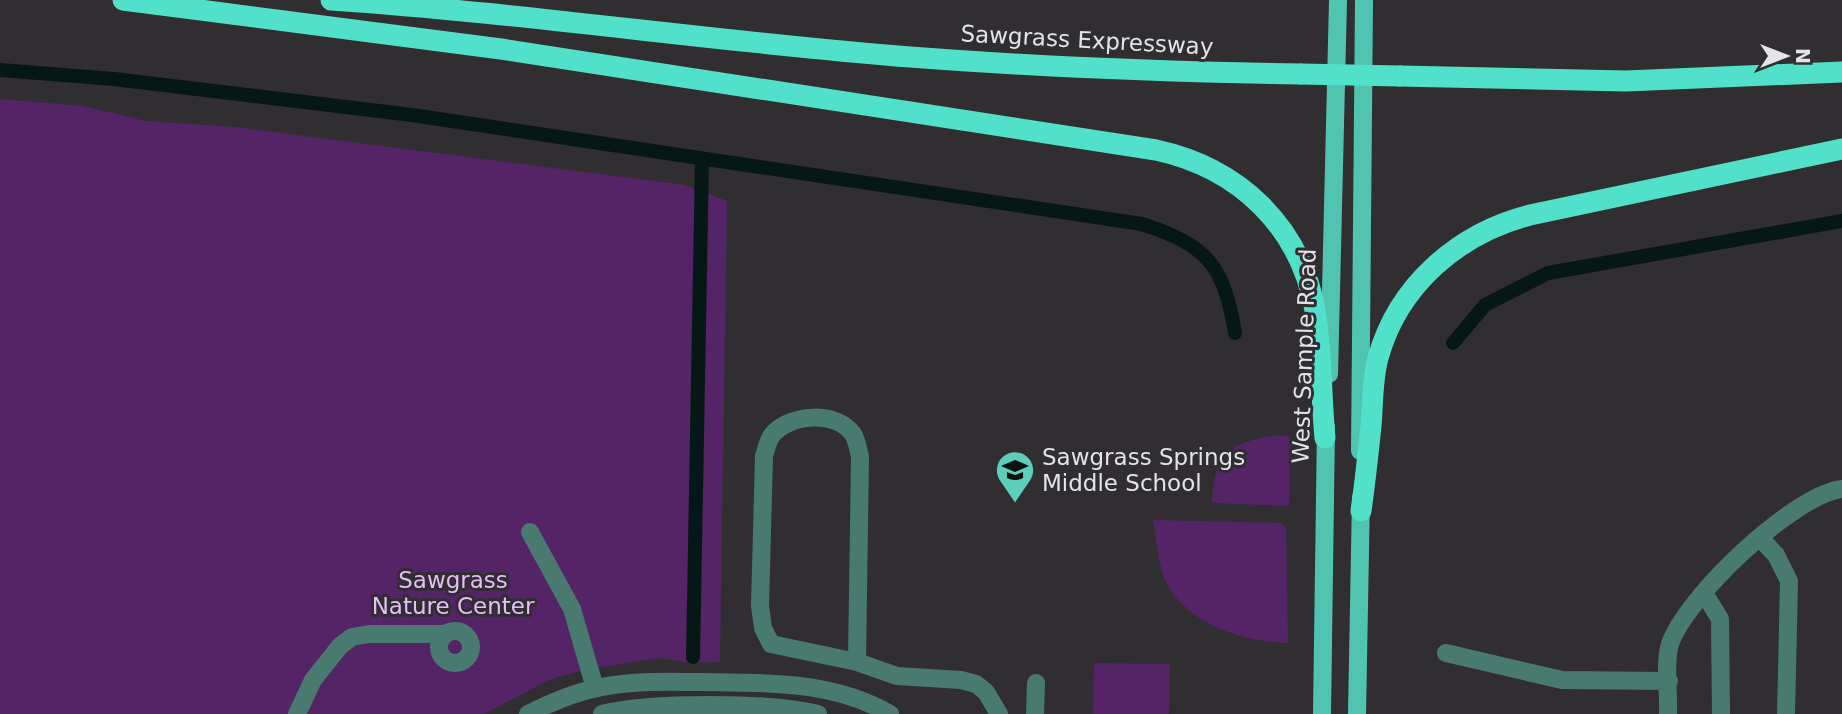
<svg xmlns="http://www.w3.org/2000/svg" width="1842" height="714" font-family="'DejaVu Sans',sans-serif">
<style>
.green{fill:#542467}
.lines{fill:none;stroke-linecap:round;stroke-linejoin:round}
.canal{stroke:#061815;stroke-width:14}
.minor{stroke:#487a70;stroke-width:18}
.major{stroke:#51c4b1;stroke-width:18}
.highway{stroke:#51e1ca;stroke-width:21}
.highway-bridge{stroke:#51e1ca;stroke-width:21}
.labels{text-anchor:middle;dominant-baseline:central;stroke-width:6;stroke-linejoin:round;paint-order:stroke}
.street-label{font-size:23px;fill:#e4e3e5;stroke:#312e32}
.poi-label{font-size:23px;fill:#e4e3e5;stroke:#312e32;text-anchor:start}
.park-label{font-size:23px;fill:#e6bcf9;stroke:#312e32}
</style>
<rect width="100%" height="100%" fill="#312e32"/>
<path class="green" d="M 0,99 L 82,106 L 146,121 L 235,127 L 685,185 L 727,201 L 720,662 L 691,663 L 659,658 L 587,669 L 551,679 L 484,714 L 0,714 Z
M 1276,435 L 1290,436 L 1289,506 L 1212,503 C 1214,454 1228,443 1276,435 Z
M 1153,520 L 1281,523 L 1286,528 L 1288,643 C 1242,641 1191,626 1167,584 C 1158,567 1157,539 1153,520 Z
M 1094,663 L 1170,664 L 1169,714 L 1093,714 Z"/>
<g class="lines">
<path class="canal" d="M 0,70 L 114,79 L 412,115 L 1142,224 C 1207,245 1224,265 1235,333
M 1453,343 L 1485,305 L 1548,273 L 1842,221
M 693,657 L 702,160"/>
<path class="minor" d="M 530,532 L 572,609 L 595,688
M 1760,538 L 1776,555 L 1789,581 L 1786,714
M 1704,593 L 1720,619 L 1721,714
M439 647a16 16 0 1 1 32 0a16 16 0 1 1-32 0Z
M 1446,653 L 1562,680 L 1669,681
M 857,662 L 860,456 C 858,450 857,440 853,434 C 836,410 789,414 772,435 C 768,440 766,450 764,456 L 760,606 L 763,628 L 771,644 L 857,662 L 897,676 L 961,680 L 976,684 L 986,692 L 999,714
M 297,714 L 313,680 L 340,646 L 352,637 L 369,634 L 446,634
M 528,714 C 550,703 570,694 593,689 C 629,680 665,682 701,682 C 765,683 832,680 890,714
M 602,714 C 651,702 769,702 818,714
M 1035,714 L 1036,683
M 1668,714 C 1669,693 1664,663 1670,644 C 1686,597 1793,495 1842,489"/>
<path class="major" d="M 1329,374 L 1338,0
M 1360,451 L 1364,0
M 1322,714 L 1326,427
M 1357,714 L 1361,497"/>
<path class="highway" d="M 123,0 L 501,49 L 1156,150 C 1239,168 1300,226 1315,310 C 1322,352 1321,396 1325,438
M 331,0 C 525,13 717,42 910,57 C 1040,67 1171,72 1301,74
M 1400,76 L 1626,81 L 1842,72
M 1361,511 C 1365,483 1368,455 1371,426 C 1373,403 1372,380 1378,358 C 1398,285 1459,233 1530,215 L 1842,149"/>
<path class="highway-bridge" d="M 1301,74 L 1400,76"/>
</g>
<defs>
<g id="school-pin" transform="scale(2.0125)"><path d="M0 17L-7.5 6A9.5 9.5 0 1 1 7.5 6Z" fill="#5ccebb" stroke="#312e32"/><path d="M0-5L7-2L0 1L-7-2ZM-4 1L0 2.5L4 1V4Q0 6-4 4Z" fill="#111"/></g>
</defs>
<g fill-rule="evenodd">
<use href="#school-pin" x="1015" y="470"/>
</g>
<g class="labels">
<g class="street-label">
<text transform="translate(1087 40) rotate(3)">Sawgrass Expressway</text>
<text transform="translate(1304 356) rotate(-88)">West Sample Road</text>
</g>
<g class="poi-label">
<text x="1042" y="457">Sawgrass Springs<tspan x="1042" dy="26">Middle School</tspan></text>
</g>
<g class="park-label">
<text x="453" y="580">Sawgrass<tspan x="453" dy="26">Nature Center</tspan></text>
</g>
</g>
<g transform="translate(1786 56) rotate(90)" stroke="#312e32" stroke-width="5" paint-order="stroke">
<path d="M0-5L12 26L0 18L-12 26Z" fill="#e4e3e5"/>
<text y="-10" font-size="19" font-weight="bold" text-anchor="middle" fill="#e4e3e5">N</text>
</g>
</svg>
